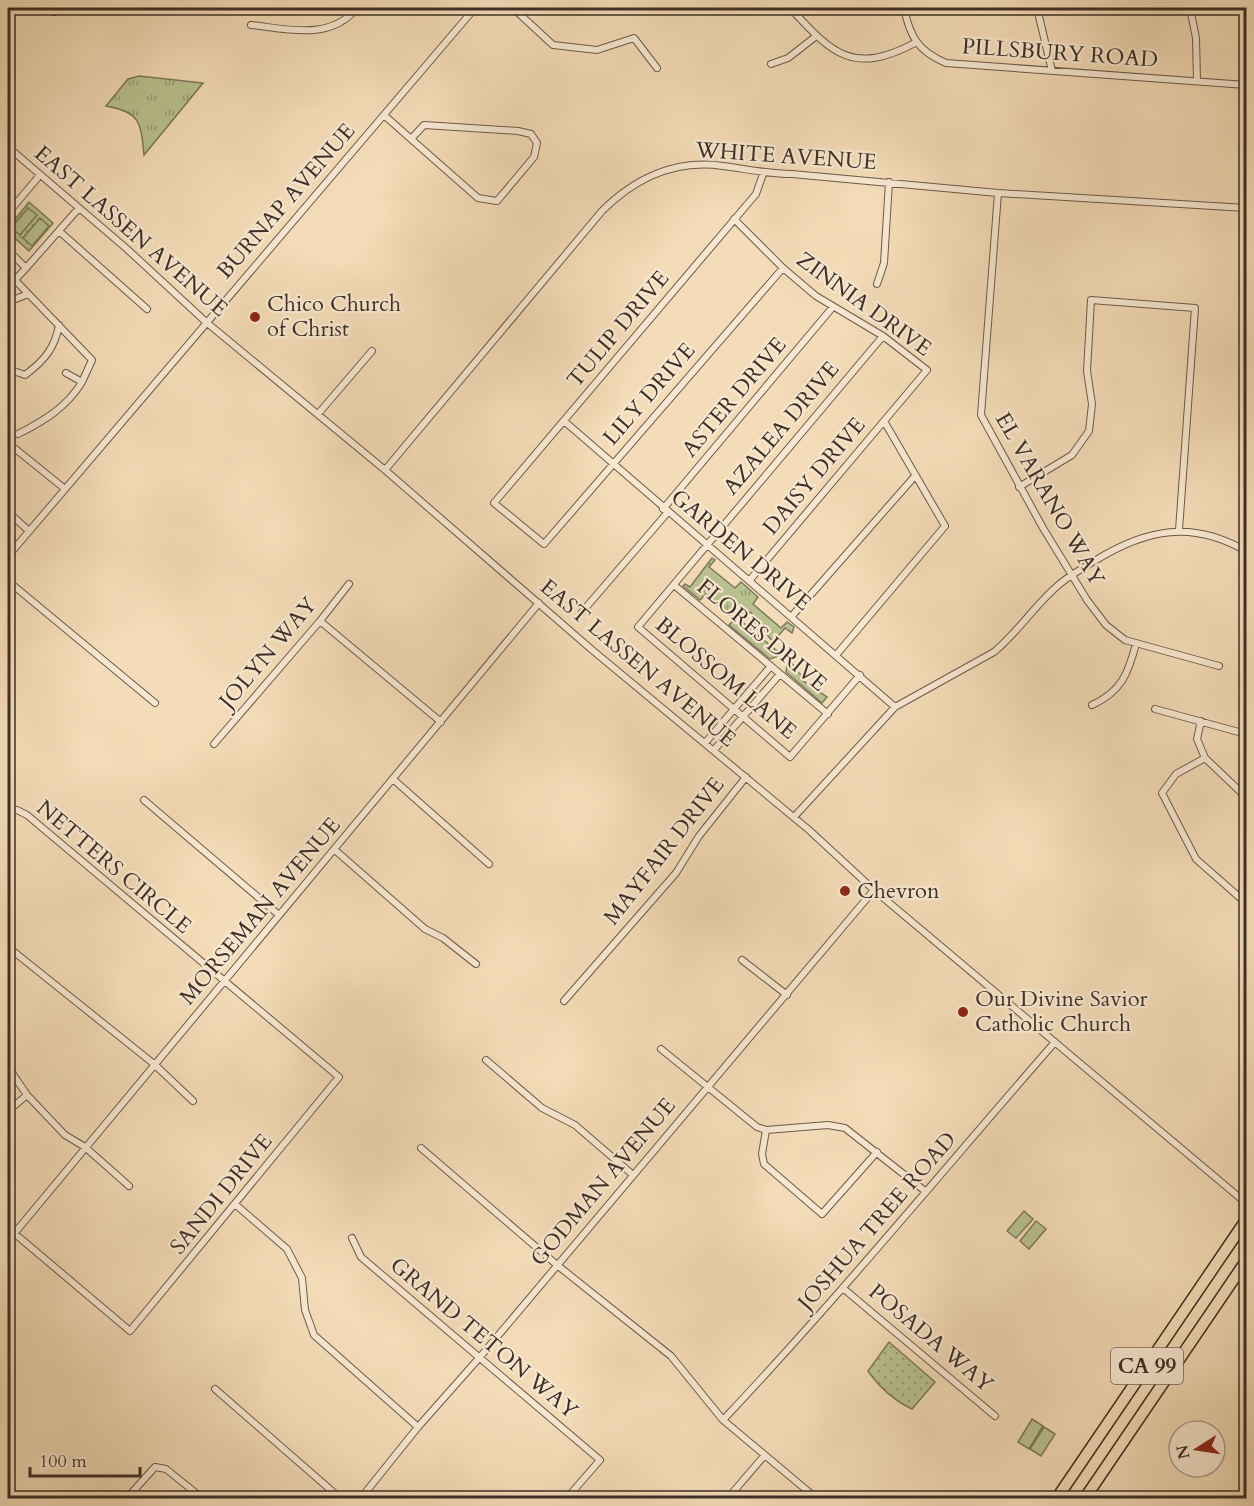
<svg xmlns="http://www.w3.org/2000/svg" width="1254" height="1506" font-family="Cardo,serif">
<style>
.grass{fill:url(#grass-tufts);stroke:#7c785b;stroke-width:1.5}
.park{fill:url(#park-dots);stroke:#7c785b;stroke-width:1.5}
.pitch{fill:#b9c190;stroke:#7c785b;stroke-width:1.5}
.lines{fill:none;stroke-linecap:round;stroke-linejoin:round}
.street-casing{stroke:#6c5a4a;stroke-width:8}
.highway-casing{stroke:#3e2f26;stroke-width:13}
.street{stroke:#f8e8d1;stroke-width:6}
.highway{stroke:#f4dcb8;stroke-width:10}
.poi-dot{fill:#8f2418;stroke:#f8e8d1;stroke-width:2}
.labels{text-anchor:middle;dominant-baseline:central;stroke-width:4.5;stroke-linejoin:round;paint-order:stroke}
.shield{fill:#f8e8d1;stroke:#766659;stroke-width:1.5}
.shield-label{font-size:21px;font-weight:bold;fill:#3e2f26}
.street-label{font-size:22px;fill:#3e2f26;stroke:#f8e8d1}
.poi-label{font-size:22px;fill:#3e2f26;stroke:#f8e8d1;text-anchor:start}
</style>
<defs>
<pattern id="grass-tufts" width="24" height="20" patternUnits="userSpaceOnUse" patternTransform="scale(1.5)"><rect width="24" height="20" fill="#b9c190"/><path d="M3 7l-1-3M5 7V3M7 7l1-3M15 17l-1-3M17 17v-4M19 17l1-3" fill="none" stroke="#989d75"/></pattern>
<pattern id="park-dots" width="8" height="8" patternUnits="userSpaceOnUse" patternTransform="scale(1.5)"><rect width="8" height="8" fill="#b9c190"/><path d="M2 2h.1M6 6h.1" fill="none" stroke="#989d75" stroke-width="1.8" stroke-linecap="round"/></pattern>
</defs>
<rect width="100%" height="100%" fill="#f4dcb8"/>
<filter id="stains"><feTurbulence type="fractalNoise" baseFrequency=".00333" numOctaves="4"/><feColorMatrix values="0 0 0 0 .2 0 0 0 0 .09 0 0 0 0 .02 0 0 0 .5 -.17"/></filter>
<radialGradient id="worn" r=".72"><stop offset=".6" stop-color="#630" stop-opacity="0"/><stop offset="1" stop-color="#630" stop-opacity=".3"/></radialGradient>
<path class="grass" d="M 139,76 L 203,83 L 144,155 C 141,122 140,112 106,106 L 128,79 Z
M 712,558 L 715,560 L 709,567 L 735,588 L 741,582 L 758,597 L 753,604 L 781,628 L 787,622 L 794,627 L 792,633 L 785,628 L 773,642 L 761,627 L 759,630 L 753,625 L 758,619 L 750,612 L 745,618 L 731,617 L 705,595 L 700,600 L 683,586 L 685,584 L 690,587 Z
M 733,621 L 741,621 L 782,655 L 770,659 L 729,625 Z
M 788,660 L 797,668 L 795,670 L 804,677 L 802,680 L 827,697 L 822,703 L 786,672 Z"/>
<path class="park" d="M 29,202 L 53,223 L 29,251 L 8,232 L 8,228 Z
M 889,1342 L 935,1382 L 912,1409 C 893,1400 880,1388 868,1371 Z"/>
<path class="pitch" d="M 28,208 L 37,215 L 20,235 L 11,228 Z
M 40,218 L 49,226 L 32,246 L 23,238 Z
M 1024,1211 L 1033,1219 L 1016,1238 L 1007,1231 Z
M 1036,1221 L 1046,1229 L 1029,1249 L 1020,1241 Z
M 1032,1419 L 1043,1426 L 1029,1449 L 1018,1442 Z
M 1044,1427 L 1055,1434 L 1041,1456 L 1030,1449 Z"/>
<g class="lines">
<g class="street-casing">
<path id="street" d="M 513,8 L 553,45 L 597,50 L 634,38 L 657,68
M 790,8 C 832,53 852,76 915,43
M 904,8 C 910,37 918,51 946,63 L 1246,85
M 1037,8 L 1052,71
M 1190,8 L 1196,38 L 1197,81
M 54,12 L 55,8
M 251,25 C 288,29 330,41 357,8
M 771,64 L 788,58 L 815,37
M 384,115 L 411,139
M 424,125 L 518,131 L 531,134 L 537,143 L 534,157 L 497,201 L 478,198 L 411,139 Z
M 8,147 L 127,249 L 206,322 L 385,470 L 591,649 L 809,830 L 874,890 L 1246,1203
M 763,174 L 756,194 L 494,503 L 544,544 L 783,268
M 998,193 L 981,415 L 1043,528 L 1087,600 L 1106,625 L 1125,640 L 1219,666
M 8,213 L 40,175
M 734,219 L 783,268 L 816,296 L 883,336 L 927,370 L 884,421 L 945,526 L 837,654
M 59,231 L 147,309
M 8,250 L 26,268 L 79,208
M 26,268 L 15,280 L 92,360 L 82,382 L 66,373
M 8,270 L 15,280
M 877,284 L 884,263 L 889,182
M 8,302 L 28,294
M 8,369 L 25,375 C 44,361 55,348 59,325
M 318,414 L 372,351
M 564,421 L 895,707
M 18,434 C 44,421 67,407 82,382
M 8,443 L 65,489
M 385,470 L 602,211 C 635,178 676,159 723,166 C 747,169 768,174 792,174 L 998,193 L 1246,208
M 1019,487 L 1072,455 L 1089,431 L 1092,404 L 1087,371 L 1091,300 L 1195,308 L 1179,530
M 663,509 L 832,308
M 8,512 L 29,531
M 8,556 L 475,8
M 8,581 L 155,703
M 749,581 L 884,421
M 674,585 L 828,714
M 582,612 L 668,512
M 792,616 L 915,476
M 320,621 L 441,722
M 860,675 L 790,757 L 638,627 L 883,336
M 1092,705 C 1121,692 1128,674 1136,644
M 1155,709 L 1246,734
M 1201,721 L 1197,739 L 1205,758 L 1246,797
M 705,743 L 771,666
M 214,744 L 320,621 L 349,584
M 714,750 L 780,674
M 1205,758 L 1176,774 L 1162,793 L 1196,859 L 1246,903
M 394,780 L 489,864
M 144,800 L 279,915
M 8,811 L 17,810 L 27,815 L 339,1077 L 130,1331 L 14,1233
M 794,817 L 895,707 L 994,652 C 1017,633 1032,609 1054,589 C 1066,577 1082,569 1096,560 C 1147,529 1192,520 1246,551
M 335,850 L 425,929 L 443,938 L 476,964
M 8,947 L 154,1064 L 193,1101
M 742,960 L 787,995
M 564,1001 L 676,873 L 699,836 L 746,777
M 661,1049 L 757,1127 L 766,1130 L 828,1125 L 845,1128 L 925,1191
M 486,1060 L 542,1108 L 575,1125 L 633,1175
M 8,1067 L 27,1095 L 65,1135 L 85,1147 L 129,1186
M 8,1111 L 27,1095
M 766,1130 L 762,1154 L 764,1164 L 822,1214 L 877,1152
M 421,1148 L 557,1265 L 671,1356 L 723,1420 L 816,1498
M 236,1205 L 287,1249 L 302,1278 L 305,1310 L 314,1335 L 418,1427
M 352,1238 L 361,1257 L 600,1460 L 567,1498
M 8,1241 L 539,603
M 844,1289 L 995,1416
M 215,1389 L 340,1498
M 723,1420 C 838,1298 945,1168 1055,1042
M 127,1498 L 155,1467 L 166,1469 L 202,1498
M 361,1498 L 418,1427 L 480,1357 L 874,890
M 728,1498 L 764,1456"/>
</g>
<g class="highway-casing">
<path id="highway" d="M 1057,1498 L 1246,1220
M 1085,1498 L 1246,1261"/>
</g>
<use href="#street" class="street"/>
<use href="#highway" class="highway"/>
</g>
<g class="poi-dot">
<circle cx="255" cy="317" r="6"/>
<circle cx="845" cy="891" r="6"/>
<circle cx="963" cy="1012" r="6"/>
</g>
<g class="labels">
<rect class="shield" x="1111" y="1348" width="72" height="36" rx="4.5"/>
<g class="shield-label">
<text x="1147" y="1366">CA 99</text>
</g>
<g class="street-label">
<text transform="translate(1060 53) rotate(4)">PILLSBURY ROAD</text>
<text transform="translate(786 156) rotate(4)">WHITE AVENUE</text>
<text transform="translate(286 201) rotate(-49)">BURNAP AVENUE</text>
<text transform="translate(131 231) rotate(41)">EAST LASSEN AVENUE</text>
<text transform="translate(864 304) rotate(36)">ZINNIA DRIVE</text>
<text transform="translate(618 329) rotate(-50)">TULIP DRIVE</text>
<text transform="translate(649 394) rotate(-49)">LILY DRIVE</text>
<text transform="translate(734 397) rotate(-50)">ASTER DRIVE</text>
<text transform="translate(781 428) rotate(-50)">AZALEA DRIVE</text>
<text transform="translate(814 476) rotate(-50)">DAISY DRIVE</text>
<text transform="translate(1050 499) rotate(60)">EL VARANO WAY</text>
<text transform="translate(741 550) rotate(40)">GARDEN DRIVE</text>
<text transform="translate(762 635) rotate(40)">FLORES DRIVE</text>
<text transform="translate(268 653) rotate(-50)">JOLYN WAY</text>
<text transform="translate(638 663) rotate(40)">EAST LASSEN AVENUE</text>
<text transform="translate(726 678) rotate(40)">BLOSSOM LANE</text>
<text transform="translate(664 851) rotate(-52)">MAYFAIR DRIVE</text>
<text transform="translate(114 867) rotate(40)">NETTERS CIRCLE</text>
<text transform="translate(260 911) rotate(-50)">MORSEMAN AVENUE</text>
<text transform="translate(603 1182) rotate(-50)">GODMAN AVENUE</text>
<text transform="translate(221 1194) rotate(-51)">SANDI DRIVE</text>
<text transform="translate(877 1221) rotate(-49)">JOSHUA TREE ROAD</text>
<text transform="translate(484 1338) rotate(40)">GRAND TETON WAY</text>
<text transform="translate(931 1338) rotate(40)">POSADA WAY</text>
</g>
<g class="poi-label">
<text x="267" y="304">Chico Church<tspan x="267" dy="25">of Christ</tspan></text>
<text x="857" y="891">Chevron</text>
<text x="975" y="999">Our Divine Savior<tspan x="975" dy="25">Catholic Church</tspan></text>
</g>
</g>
<rect width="1254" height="1506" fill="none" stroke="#f4dcb8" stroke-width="30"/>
<rect x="9" y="9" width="1236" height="1488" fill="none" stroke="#3e2f26" stroke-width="3"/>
<rect x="15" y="15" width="1224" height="1476" fill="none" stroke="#3e2f26" stroke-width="1.5"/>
<g transform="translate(1197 1449) rotate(258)"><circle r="28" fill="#f8e8d1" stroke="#ae9e8d" stroke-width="1.5"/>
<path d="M0-4.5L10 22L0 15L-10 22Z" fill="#8f2418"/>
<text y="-9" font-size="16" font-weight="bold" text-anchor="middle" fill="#3e2f26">N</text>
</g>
<path d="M30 1467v9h110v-9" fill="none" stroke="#3e2f26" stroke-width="3"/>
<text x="39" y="1467" font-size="18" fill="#3e2f26" stroke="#f8e8d1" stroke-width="4.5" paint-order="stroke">100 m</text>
<rect width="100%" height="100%" filter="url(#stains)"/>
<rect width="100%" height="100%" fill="url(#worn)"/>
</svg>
